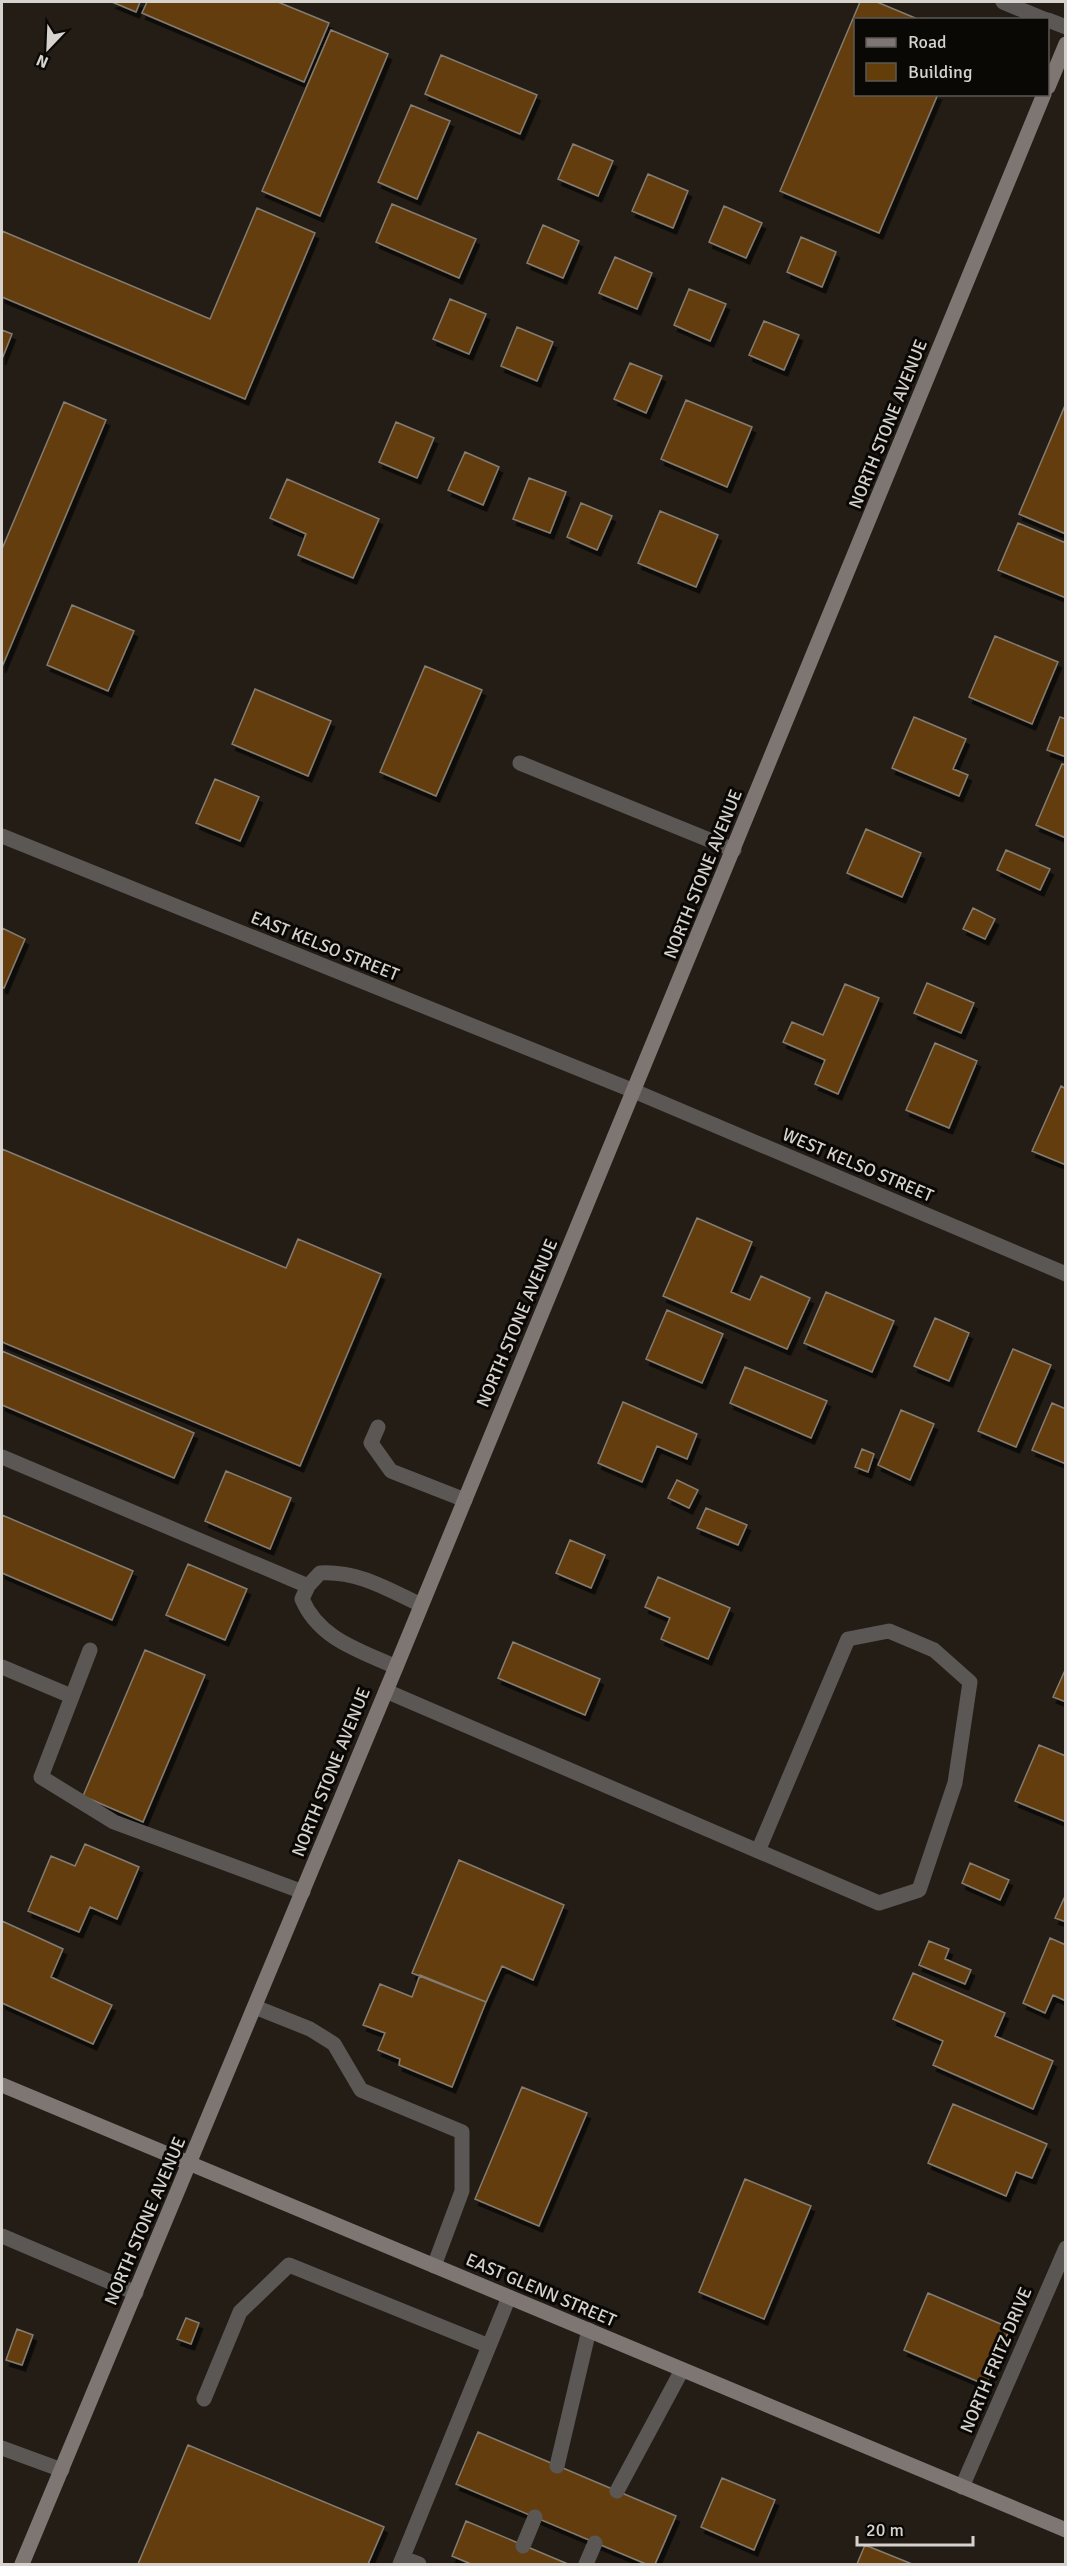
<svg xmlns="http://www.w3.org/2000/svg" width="1067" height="2566" font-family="Signika,sans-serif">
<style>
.building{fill:#633e08;stroke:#847c73;stroke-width:1.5;filter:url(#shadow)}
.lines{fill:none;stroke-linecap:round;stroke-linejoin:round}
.lane{stroke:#5b5754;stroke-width:15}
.street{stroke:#5b5754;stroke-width:15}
.secondary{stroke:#7e7672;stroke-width:15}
.labels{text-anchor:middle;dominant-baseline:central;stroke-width:6;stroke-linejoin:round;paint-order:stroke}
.street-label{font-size:18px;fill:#d6d2cd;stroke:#0a0805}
</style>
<defs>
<filter id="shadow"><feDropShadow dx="3.5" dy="6" stdDeviation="0" flood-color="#0009"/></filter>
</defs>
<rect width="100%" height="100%" fill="#231d16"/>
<path class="building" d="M 112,2 L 140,2 L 136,12 Z
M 147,2 L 278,2 L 329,23 L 304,82 L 142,13 Z
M 860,2 L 877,2 L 920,20 L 856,20 L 856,94 L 938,94 L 879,233 L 780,191 Z
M 331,30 L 388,54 L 320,216 L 262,191 Z
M 441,55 L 537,95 L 520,134 L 425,94 Z
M 411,105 L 450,121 L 417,199 L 378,182 Z
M 573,144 L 613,161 L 598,196 L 558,179 Z
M 648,174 L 688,191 L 673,228 L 632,211 Z
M 392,204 L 476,239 L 459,278 L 376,242 Z
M 724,206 L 762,223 L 746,258 L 709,242 Z
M 257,208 L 315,233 L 245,399 L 2,297 L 2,231 L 210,319 Z
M 543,225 L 579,241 L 563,278 L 527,263 Z
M 801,237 L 836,252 L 822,287 L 787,272 Z
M 615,257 L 652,273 L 637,309 L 599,293 Z
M 689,289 L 726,304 L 710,341 L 674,325 Z
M 450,299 L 486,314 L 469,354 L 433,339 Z
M 764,321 L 799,335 L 784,370 L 749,355 Z
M 517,327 L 553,342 L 537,381 L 501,366 Z
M 2,330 L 12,334 L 2,359 Z
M 630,363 L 662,376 L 646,413 L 614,399 Z
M 686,400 L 752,427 L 727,487 L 661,459 Z
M 64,402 L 106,420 L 2,667 L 2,549 Z
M 1066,403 L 1066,534 L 1019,514 Z
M 396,422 L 434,438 L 417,478 L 379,462 Z
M 465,452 L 499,467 L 483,505 L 448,490 Z
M 529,478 L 566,492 L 550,533 L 513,519 Z
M 287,479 L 379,519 L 353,578 L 298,555 L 306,534 L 270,518 Z
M 581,503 L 612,516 L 597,550 L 567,537 Z
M 660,511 L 718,535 L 696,587 L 638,563 Z
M 1018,523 L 1066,543 L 1066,598 L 998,570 Z
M 72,605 L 134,631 L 108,691 L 47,665 Z
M 995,636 L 1058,662 L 1032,724 L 969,697 Z
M 425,666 L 482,690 L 436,796 L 380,772 Z
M 255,689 L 331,721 L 308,776 L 232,744 Z
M 914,717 L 966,739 L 953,769 L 968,775 L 959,796 L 892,768 Z
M 1060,717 L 1066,719 L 1066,757 L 1047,750 Z
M 1062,764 L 1066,765 L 1066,838 L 1036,825 Z
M 215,779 L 259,797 L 240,841 L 196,823 Z
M 866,829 L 921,853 L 902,897 L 847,873 Z
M 1006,850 L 1050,869 L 1040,890 L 997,870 Z
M 973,908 L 995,919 L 985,939 L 963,929 Z
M 2,928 L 25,939 L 4,988 L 2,987 Z
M 927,983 L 974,1003 L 961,1033 L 914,1013 Z
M 845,984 L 879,998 L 838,1094 L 815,1084 L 825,1060 L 783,1042 L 792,1022 L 823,1035 Z
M 935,1043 L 977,1061 L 949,1128 L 906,1110 Z
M 1061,1086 L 1066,1089 L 1066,1165 L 1032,1151 Z
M 2,1149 L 286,1268 L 298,1239 L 381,1274 L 300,1466 L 2,1342 Z
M 697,1218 L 752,1242 L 731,1292 L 750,1300 L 761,1276 L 810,1298 L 787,1349 L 663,1296 Z
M 826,1292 L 894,1321 L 872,1372 L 804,1343 Z
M 667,1310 L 723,1334 L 702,1383 L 646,1359 Z
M 935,1318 L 969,1333 L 949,1381 L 914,1366 Z
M 1013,1349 L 1051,1365 L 1016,1447 L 978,1431 Z
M 2,1351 L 194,1433 L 174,1478 L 2,1405 Z
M 745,1367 L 827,1401 L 811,1438 L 730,1403 Z
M 623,1402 L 697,1434 L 687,1459 L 657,1446 L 642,1482 L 598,1463 Z
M 1052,1403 L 1066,1409 L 1066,1464 L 1032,1450 Z
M 901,1410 L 934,1424 L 910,1480 L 878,1465 Z
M 862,1449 L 874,1454 L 868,1472 L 855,1467 Z
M 226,1471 L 291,1498 L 270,1549 L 205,1521 Z
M 677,1480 L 698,1490 L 689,1508 L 668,1498 Z
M 706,1508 L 747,1525 L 738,1545 L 697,1528 Z
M 2,1515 L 133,1571 L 112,1620 L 2,1573 Z
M 570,1540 L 605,1555 L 591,1588 L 556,1573 Z
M 188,1564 L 247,1589 L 225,1640 L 166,1615 Z
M 658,1577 L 730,1608 L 708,1659 L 661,1639 L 670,1618 L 645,1607 Z
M 513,1642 L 600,1679 L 585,1715 L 498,1678 Z
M 145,1650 L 205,1675 L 143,1822 L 83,1796 Z
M 1066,1668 L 1066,1702 L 1053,1697 Z
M 1039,1745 L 1066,1756 L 1066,1822 L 1015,1801 Z
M 85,1844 L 139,1867 L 117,1919 L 90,1907 L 79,1932 L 28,1911 L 51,1856 L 75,1866 Z
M 459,1860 L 564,1905 L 533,1980 L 502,1966 L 486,2002 L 412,1973 Z
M 970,1863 L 1009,1880 L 1000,1900 L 962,1883 Z
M 1066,1894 L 1066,1922 L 1055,1918 Z
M 2,1921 L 63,1949 L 51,1977 L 112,2005 L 93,2044 L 2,2003 Z
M 1050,1938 L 1066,1945 L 1066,2001 L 1053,1995 L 1045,2013 L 1023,2003 Z
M 929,1941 L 949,1949 L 945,1959 L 971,1970 L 965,1984 L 919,1965 Z
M 913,1973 L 1005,2013 L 995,2036 L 1053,2061 L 1033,2109 L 933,2065 L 943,2041 L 893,2019 Z
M 420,1975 L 486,2002 L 452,2087 L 399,2065 L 400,2059 L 378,2050 L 385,2033 L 363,2025 L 380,1984 L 412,1997 Z
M 522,2087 L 587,2113 L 539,2226 L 475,2199 Z
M 953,2104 L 1047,2144 L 1032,2178 L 1016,2172 L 1006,2196 L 928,2163 Z
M 745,2179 L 811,2206 L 764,2319 L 699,2292 Z
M 928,2293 L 1010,2328 L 986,2385 L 904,2350 Z
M 186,2318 L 199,2323 L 191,2344 L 177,2339 Z
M 17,2329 L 33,2335 L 22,2365 L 6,2360 Z
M 478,2432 L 676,2516 L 655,2564 L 646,2564 L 456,2484 Z
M 188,2445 L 384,2527 L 368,2564 L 138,2564 Z
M 722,2478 L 775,2500 L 754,2550 L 701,2527 Z
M 466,2521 L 568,2564 L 471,2564 L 452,2556 Z
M 865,2545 L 912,2564 L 857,2564 Z"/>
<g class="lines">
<path class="lane" d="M 520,763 L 734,850
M 378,1427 L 371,1443 L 391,1471 L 465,1500
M 2,1457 L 308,1586
M 90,1650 L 41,1777 L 114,1822 L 303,1892
M 2,1667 L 71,1696
M 396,1667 C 359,1650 319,1639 302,1599 L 308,1586 L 320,1573 C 359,1571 387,1589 421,1605
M 386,1691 L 879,1903 L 919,1890 L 955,1783 L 970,1682 L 934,1650 L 889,1631 L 848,1639 L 758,1851
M 255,2007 L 310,2029 L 334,2044 L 361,2090 L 462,2132 L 462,2191 L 434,2266
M 2,2236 L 136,2293
M 204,2399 L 240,2312 L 289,2265 L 489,2346
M 2,2448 L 62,2470
M 557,2466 L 589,2330
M 617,2491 L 682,2370
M 523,2546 L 535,2517
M 403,2558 L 419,2564
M 400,2564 L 509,2297
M 586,2564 L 595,2543"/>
<path class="street" d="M 1003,2 L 1046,20
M 1048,20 L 1066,27
M 2,836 L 634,1091 L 1066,1274
M 962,2487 L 1066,2248"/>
<path class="secondary" d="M 1048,87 L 1066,44
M 2,2085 L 1066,2530
M 22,2564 L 396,1667 L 1044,94"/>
</g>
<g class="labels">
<g class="street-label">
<text transform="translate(888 424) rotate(-68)">NORTH STONE AVENUE</text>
<text transform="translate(703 874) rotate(-68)">NORTH STONE AVENUE</text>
<text transform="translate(325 946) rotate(22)">EAST KELSO STREET</text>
<text transform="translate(858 1165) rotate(23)">WEST KELSO STREET</text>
<text transform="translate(517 1323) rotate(-67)">NORTH STONE AVENUE</text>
<text transform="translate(331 1772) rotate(-68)">NORTH STONE AVENUE</text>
<text transform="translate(145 2221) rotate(-67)">NORTH STONE AVENUE</text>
<text transform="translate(541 2290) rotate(23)">EAST GLENN STREET</text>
<text transform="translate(996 2360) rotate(-67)">NORTH FRITZ DRIVE</text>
</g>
</g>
<rect width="1067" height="2566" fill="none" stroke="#d6d2cd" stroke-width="6"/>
<rect x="854" y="18" width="195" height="78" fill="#0a0805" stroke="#5c5955" stroke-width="1.5"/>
<rect x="866" y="38" width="30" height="9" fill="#7e7672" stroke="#5c5955" stroke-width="1.5"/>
<text x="908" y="48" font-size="18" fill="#d6d2cd">Road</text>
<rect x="866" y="63" width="30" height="18" fill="#633e08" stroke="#5c5955" stroke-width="1.5"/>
<text x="908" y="78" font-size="18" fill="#d6d2cd">Building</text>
<g transform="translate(48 48) rotate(203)" stroke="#0a0805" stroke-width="4.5" paint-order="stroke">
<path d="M0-4.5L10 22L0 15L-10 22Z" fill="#d6d2cd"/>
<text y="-9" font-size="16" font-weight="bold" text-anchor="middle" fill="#d6d2cd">N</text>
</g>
<path d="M857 2536v9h116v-9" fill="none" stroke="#d6d2cd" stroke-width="3"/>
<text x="866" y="2536" font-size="18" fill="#d6d2cd" stroke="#0a0805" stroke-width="4.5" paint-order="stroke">20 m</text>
</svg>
